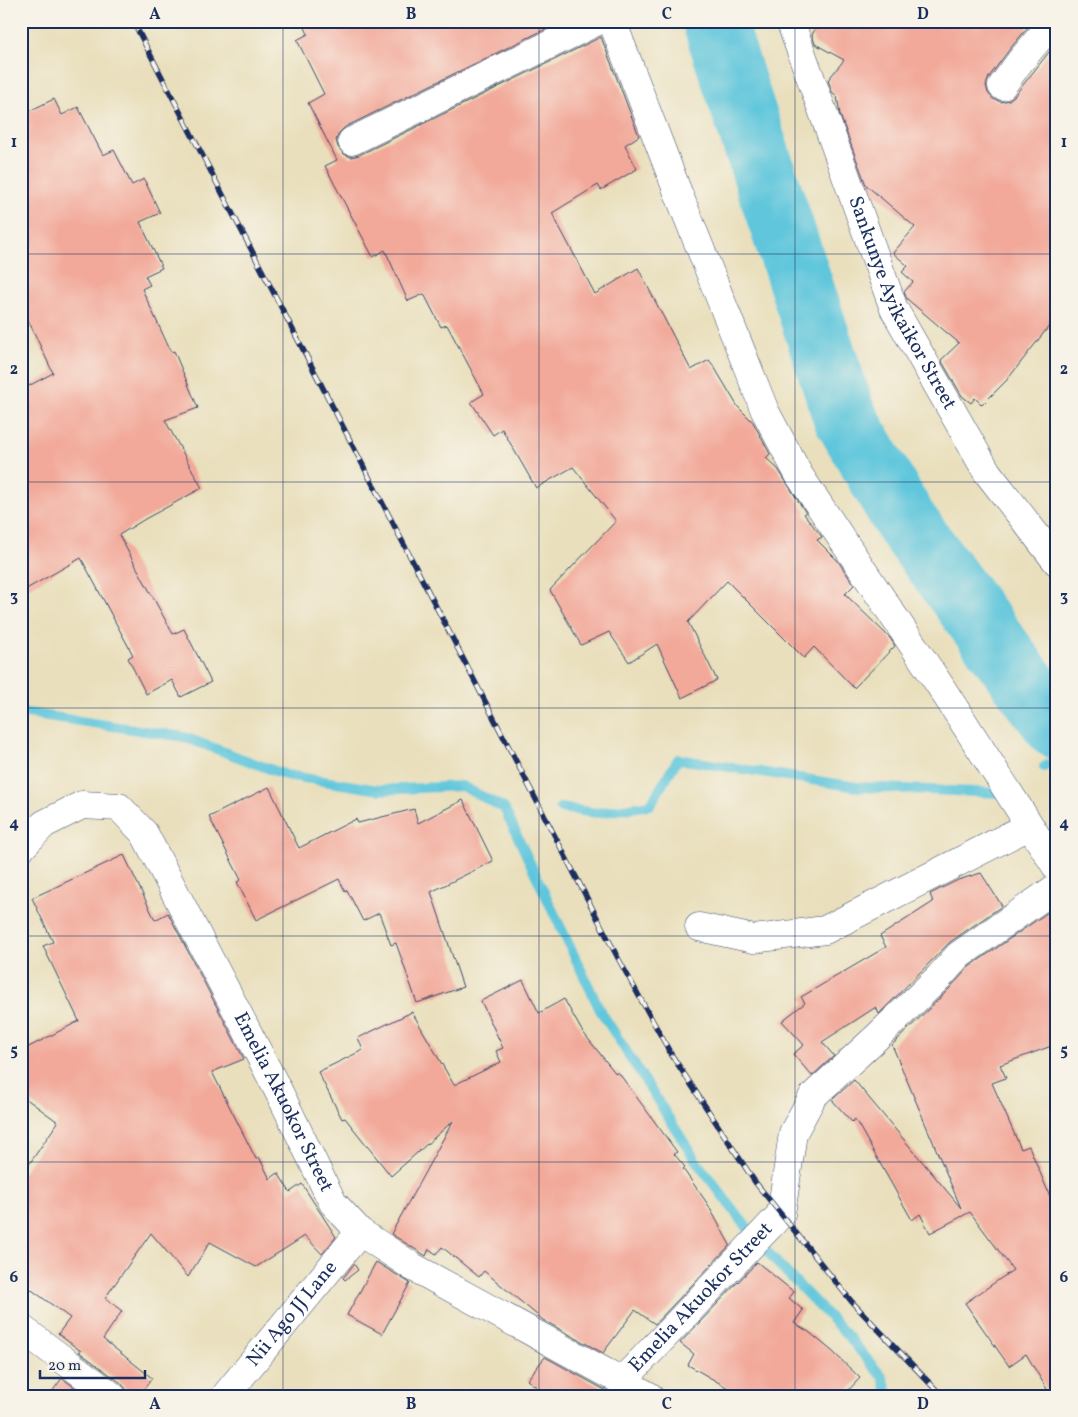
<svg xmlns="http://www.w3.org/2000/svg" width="1078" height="1417" font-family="Vollkorn,serif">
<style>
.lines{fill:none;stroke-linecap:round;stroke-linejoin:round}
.stream{stroke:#5fc6dc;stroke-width:10}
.river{stroke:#5fc6dc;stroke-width:64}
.building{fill:#f2a99a}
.minor-casing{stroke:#3a496c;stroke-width:29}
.minor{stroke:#fff;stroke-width:28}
.rail-casing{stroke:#1b2f5e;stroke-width:5.5}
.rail{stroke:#f7f3e8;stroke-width:4;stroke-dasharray:11;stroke-linecap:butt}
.grid{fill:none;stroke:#1b2f5e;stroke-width:1;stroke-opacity:0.55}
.labels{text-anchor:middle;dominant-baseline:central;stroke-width:4;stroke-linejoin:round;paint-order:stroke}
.street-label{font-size:20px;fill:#1b2f5e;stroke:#f7f3e8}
.neatline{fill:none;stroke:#1b2f5e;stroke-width:2}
.grid-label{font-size:16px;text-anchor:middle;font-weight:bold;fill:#1b2f5e}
</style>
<rect width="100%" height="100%" fill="#f7f3e8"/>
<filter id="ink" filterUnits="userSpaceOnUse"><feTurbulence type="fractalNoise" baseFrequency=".02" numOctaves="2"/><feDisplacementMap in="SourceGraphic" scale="10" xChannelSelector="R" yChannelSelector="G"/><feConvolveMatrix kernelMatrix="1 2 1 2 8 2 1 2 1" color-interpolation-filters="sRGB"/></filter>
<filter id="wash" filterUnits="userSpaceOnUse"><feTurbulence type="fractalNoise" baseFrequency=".0096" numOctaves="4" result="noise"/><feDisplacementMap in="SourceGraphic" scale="20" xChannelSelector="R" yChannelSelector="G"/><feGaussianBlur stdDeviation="1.12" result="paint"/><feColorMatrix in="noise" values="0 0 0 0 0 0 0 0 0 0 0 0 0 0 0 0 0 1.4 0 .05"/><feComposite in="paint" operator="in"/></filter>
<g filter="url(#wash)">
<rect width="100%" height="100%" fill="#e9dfbc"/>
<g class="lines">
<path class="stream" d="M 21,712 L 184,737 L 286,775 L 379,790 L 462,786 L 504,808 L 600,1010 L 696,1161 L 741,1220 L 778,1264 L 847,1335 L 883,1378 L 888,1393 L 890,1396
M 1044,767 L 1057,759
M 560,808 L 597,813 L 650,805 L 678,759 L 857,787 L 1001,793"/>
<path class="river" d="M 714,21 L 844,415 L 905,521 L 1057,727"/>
</g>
<g id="blocks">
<path class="building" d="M 302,21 L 549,21 L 552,26 L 345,127 L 339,133 L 336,140 L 338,147 L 344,154 L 351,157 L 359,155 L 601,37 L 639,136 L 625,145 L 637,169 L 601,190 L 598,185 L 552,213 L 595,294 L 638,268 L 691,370 L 709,360 L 713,365 L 738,407 L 753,422 L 770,454 L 766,458 L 778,469 L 806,513 L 804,514 L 822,537 L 817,540 L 838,561 L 854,585 L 845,594 L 890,638 L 895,646 L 854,688 L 814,647 L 804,658 L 727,581 L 688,622 L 717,680 L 682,698 L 657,644 L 629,662 L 609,632 L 581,645 L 550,590 L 616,521 L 573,467 L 536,488 L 502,429 L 493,435 L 471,402 L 484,394 L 447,325 L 441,327 L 424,294 L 408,301 L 385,250 L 373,257 L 325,166 L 337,160 L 308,103 L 324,94 L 297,40 L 308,34 Z
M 819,21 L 1033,21 L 1009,50 L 989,77 L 986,85 L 988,93 L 993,99 L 1001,102 L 1009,100 L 1015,95 L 1057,42 L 1057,316 L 1007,380 L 982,405 L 975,398 L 971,403 L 962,396 L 941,360 L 959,343 L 907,299 L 904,292 L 913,282 L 902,272 L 908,266 L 893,253 L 915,227 L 866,185 L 840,115 L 837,96 L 832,92 L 828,80 L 844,60 L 815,44 L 812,35 Z
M 54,99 L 62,115 L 78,107 L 103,155 L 114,150 L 132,185 L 144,179 L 160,213 L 140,222 L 162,268 L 145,276 L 150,285 L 142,289 L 171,352 L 174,351 L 198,408 L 165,420 L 202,488 L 145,519 L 119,535 L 173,634 L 184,629 L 211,682 L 181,697 L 172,680 L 146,694 L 128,658 L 133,655 L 81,558 L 21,592 L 21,390 L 53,373 L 21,305 L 21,115 Z
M 269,787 L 299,848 L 356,819 L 358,823 L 414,809 L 418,823 L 463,800 L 493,861 L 431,892 L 463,987 L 417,1003 L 396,943 L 391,945 L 379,913 L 363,921 L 347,890 L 345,891 L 339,879 L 256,920 L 237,882 L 241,880 L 209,817 Z
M 124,855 L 155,920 L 168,913 L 244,1059 L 212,1072 L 256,1159 L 259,1157 L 270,1179 L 278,1173 L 290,1192 L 302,1184 L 336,1237 L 322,1254 L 305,1236 L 256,1267 L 210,1242 L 188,1277 L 151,1233 L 105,1298 L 122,1311 L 103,1339 L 152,1378 L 139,1396 L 127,1396 L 126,1389 L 121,1383 L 79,1352 L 81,1351 L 58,1334 L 70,1318 L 21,1282 L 21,1176 L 58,1122 L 21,1095 L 21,1051 L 79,1021 L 43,946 L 53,942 L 32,898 Z
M 981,873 L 1002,906 L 950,942 L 879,1014 L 876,1007 L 822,1042 L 834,1056 L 812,1076 L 793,1054 L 804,1045 L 782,1021 L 805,1003 L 801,997 L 886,947 L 880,936 L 933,902 L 930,894 L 958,880 Z
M 1057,906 L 1057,1044 L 1000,1065 L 1006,1078 L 992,1083 L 1021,1149 L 1029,1146 L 1057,1213 L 1057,1396 L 1051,1396 L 1026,1354 L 1009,1366 L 965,1303 L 1013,1270 L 970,1212 L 930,1233 L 920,1214 L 912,1220 L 855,1119 L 852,1122 L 832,1100 L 854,1080 L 961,1208 L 892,1045 L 950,988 L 969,967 Z
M 523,980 L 539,1013 L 564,999 L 582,1031 L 616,1074 L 618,1072 L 677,1152 L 674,1154 L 685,1167 L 683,1169 L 707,1203 L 730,1245 L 655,1324 L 635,1310 L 603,1353 L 543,1320 L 484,1271 L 479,1277 L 442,1247 L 436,1254 L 429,1249 L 426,1256 L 391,1234 L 453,1121 L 391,1176 L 345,1118 L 342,1119 L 318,1072 L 363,1050 L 358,1038 L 412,1012 L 454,1085 L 501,1062 L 496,1051 L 503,1048 L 481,1001 Z
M 376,1262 L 410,1283 L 382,1334 L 347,1315 Z
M 757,1262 L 794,1292 L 789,1298 L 803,1310 L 794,1323 L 809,1332 L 832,1351 L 860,1378 L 843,1396 L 742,1396 L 688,1365 L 694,1354 L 680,1343 Z
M 354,1264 L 358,1270 L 345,1280 L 343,1278 Z
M 545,1357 L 616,1396 L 549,1396 L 527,1380 Z
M 62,1378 L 86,1396 L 49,1396 Z"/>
</g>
</g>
<g filter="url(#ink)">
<use href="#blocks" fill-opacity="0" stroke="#3a496c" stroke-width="1"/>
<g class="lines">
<g class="minor-casing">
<g id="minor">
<path d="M 612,21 L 677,190 L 765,411 L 799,475 L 939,684 L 1057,868"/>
<path id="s1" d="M 790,21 L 894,309 L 987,472 L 1057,562"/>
<path d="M 1002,86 L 1021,60 L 1054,21"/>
<path d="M 352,141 L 598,21"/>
<path id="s2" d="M 21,848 L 44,824 L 82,805 L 119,807 L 144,833 L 281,1096 L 333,1203 L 360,1232 L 413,1267 L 649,1396"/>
<path d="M 699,927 L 754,939 L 825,930 L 1029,826"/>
<path d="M 21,1328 L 112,1396"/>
<path id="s3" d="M 622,1381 L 781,1214 L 793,1133 L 813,1096 L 878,1036 L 939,977 L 959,955 L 1057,887"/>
<path id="s4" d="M 225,1396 L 360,1232"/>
</g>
</g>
<use href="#minor" class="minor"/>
<g class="rail-casing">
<path id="rail" d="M 133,21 L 618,958 L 671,1054 L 755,1182 L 852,1302 L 942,1396"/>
</g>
<use href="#rail" class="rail"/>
</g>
</g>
<path class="grid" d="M 283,21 L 283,1396M 539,21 L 539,1396M 795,21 L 795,1396M 21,254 L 1057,254M 21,482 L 1057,482M 21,708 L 1057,708M 21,936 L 1057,936M 21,1162 L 1057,1162"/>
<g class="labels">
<g class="street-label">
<text stroke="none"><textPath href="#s1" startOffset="304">Sankunye Ayikaikor Street</textPath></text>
<text stroke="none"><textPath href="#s2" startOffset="452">Emelia Akuokor Street</textPath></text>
<text stroke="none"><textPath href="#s3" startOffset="115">Emelia Akuokor Street</textPath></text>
<text stroke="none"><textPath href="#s4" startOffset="106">Nii Ago JJ Lane</textPath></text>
</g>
</g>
<rect width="1078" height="1417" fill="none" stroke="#f7f3e8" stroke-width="55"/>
<path d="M40 1370v8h105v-8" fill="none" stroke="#1b2f5e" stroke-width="2.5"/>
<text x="48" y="1370" font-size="15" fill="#1b2f5e" stroke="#f7f3e8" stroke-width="4" paint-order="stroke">20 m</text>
<rect x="28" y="28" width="1022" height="1362" class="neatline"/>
<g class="grid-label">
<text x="155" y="19">A</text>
<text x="411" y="19">B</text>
<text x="667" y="19">C</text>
<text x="923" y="19">D</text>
<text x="14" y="147">1</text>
<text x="1064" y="147">1</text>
<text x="14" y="374">2</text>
<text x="1064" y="374">2</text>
<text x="14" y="601">3</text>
<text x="1064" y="601">3</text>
<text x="14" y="828">4</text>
<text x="1064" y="828">4</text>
<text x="14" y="1055">5</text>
<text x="1064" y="1055">5</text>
<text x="14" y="1282">6</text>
<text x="1064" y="1282">6</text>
<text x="155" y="1409">A</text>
<text x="411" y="1409">B</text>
<text x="667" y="1409">C</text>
<text x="923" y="1409">D</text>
</g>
</svg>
